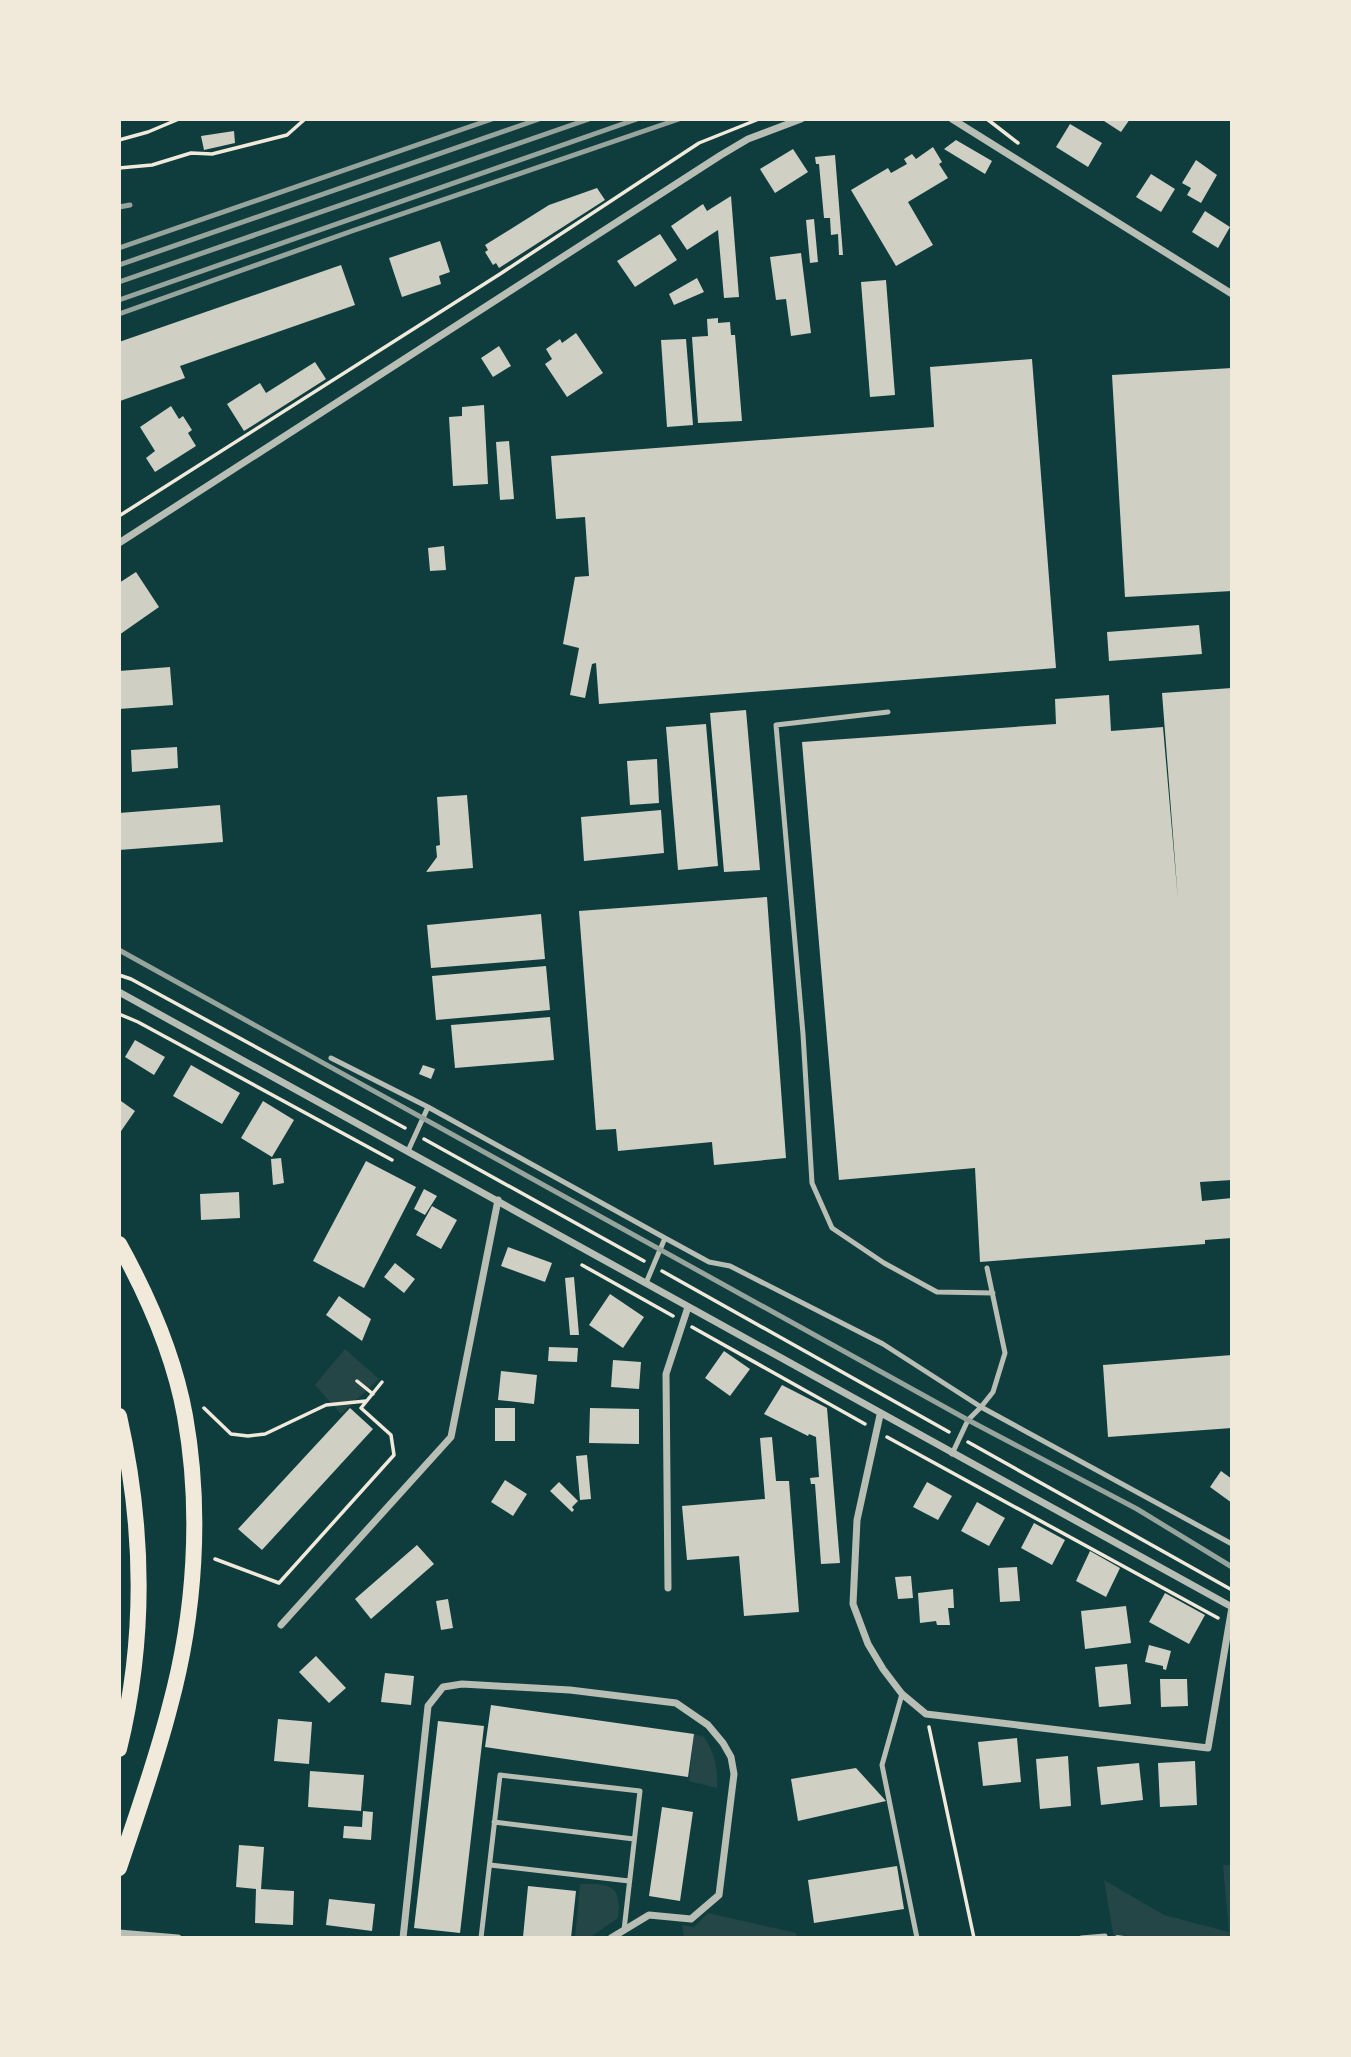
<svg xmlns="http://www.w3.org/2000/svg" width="1351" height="2057" font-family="'Fira Sans',sans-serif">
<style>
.green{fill:#244646}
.building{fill:#cfcfc3}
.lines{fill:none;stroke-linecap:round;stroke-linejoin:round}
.path{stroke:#f1e9da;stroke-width:3.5}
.service{stroke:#b8beb3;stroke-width:5}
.minor{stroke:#b8beb3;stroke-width:7}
.primary{stroke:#f1e9da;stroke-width:16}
.rail{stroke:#97a49c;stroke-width:5}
</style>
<rect width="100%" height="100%" fill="#0f3d3e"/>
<path class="green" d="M 345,1349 L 379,1379 L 341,1414 L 315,1385 Z
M 694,1734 L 704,1737 C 715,1754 718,1767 717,1788 L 689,1781 Z
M 1223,1865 L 1232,1865 L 1232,1938 L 1114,1938 L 1104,1880 L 1164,1915 L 1229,1932 Z
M 580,1884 C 609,1884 622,1883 618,1918 L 589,1938 L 575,1938 Z
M 708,1913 L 796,1933 L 797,1938 L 684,1938 L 682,1925 L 694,1927 Z"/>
<path class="building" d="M 1105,119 L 1130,119 L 1121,132 L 1104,121 Z
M 1070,124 L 1102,143 L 1088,167 L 1056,147 Z
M 234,131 L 235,143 L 204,150 L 201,136 Z
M 956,140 L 992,161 L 985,174 L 944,149 Z
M 933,147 L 942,162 L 939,164 L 948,178 L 908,202 L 933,245 L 896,266 L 851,190 L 888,168 L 891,173 L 907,164 L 904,159 L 912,154 L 916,159 Z
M 793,149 L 808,172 L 775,193 L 760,169 Z
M 835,155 L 843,255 L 839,255 L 838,234 L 831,235 L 830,218 L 824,218 L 819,164 L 816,164 L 815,157 Z
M 1196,160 L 1217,175 L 1201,203 L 1187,195 L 1191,188 L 1182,183 Z
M 1151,174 L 1175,189 L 1161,212 L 1136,197 Z
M 597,188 L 605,200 L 499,268 L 496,263 L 493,265 L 485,252 L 488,250 L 485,245 L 549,205 Z
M 731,196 L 739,297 L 724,298 L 718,230 L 687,250 L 671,226 L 703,204 L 707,211 Z
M 1205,211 L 1230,227 L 1218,248 L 1192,232 Z
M 814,219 L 818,262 L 810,263 L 806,220 Z
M 660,234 L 677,260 L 635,287 L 617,261 Z
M 440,241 L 450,272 L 439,276 L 441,284 L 402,297 L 389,258 Z
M 801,253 L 811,333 L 791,336 L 786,299 L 776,300 L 770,257 Z
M 341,265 L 355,305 L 180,366 L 185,378 L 120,401 L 119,342 Z
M 697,278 L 704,292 L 674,305 L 669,294 Z
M 886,280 L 895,395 L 870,397 L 861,282 Z
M 718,318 L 718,323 L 730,322 L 731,335 L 735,335 L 742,421 L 698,423 L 692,337 L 708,336 L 707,319 Z
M 576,333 L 603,373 L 567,397 L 545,364 L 552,359 L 546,349 L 560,339 L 562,343 Z
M 686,339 L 693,425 L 667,427 L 661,340 Z
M 499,346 L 511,366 L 493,377 L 481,358 Z
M 1032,359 L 1056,668 L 599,704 L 596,663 L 592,664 L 585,698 L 570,695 L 579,648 L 563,644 L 575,577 L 589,576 L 585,517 L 556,519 L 551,456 L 934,427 L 930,367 Z
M 315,362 L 326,379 L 244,431 L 227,404 L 260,383 L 266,393 Z
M 1232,368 L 1232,591 L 1125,597 L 1112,375 Z
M 484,405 L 488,484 L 453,486 L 449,417 L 462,416 L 462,407 Z
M 171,406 L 179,419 L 183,416 L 192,430 L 188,433 L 196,446 L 155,472 L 146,458 L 155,451 L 140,427 Z
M 509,441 L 514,499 L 500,500 L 496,442 Z
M 444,546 L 446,570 L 430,571 L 428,548 Z
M 136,572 L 159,607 L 119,635 L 119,583 Z
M 1199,625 L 1202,654 L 1109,661 L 1107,632 Z
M 170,667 L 173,705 L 119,709 L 119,671 Z
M 1232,688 L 1232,1180 L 1200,1182 L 1202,1201 L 1232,1198 L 1232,1238 L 1205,1240 L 1205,1244 L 980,1262 L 975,1168 L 839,1180 L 802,742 L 1056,724 L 1055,699 L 1109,695 L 1111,731 L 1163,727 L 1178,900 L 1162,693 Z
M 746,710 L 760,870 L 724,872 L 710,713 Z
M 706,724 L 718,866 L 678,870 L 666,727 Z
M 177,747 L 178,768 L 132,772 L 131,750 Z
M 657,759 L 659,803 L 630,805 L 627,761 Z
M 467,795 L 473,868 L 426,872 L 437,857 L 436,846 L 440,845 L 437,797 Z
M 220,805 L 223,842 L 119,850 L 119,813 Z
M 661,810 L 664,853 L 584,861 L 581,817 Z
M 767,897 L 786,1158 L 714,1165 L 712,1142 L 618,1151 L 616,1129 L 596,1130 L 579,911 Z
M 541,914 L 545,959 L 431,968 L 427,925 Z
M 546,966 L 550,1010 L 436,1020 L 432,976 Z
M 550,1017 L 554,1060 L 455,1068 L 451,1025 Z
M 135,1040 L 165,1057 L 154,1075 L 125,1057 Z
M 191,1065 L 240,1093 L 222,1124 L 173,1096 Z
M 423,1065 L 435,1069 L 431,1079 L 419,1074 Z
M 121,1101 L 135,1111 L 119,1134 L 119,1104 Z
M 263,1101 L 294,1120 L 272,1157 L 241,1138 Z
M 281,1158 L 284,1183 L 273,1185 L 271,1159 Z
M 366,1161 L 416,1187 L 364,1288 L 313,1261 Z
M 424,1189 L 437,1196 L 425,1215 L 414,1209 Z
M 239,1192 L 240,1218 L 201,1220 L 200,1194 Z
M 432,1206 L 457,1220 L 441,1249 L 416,1235 Z
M 508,1247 L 552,1263 L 545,1282 L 501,1266 Z
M 395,1263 L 415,1279 L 404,1293 L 384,1277 Z
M 574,1277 L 579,1335 L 570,1335 L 565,1278 Z
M 610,1294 L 644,1317 L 623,1348 L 589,1325 Z
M 339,1296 L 371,1319 L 362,1341 L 326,1315 Z
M 549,1347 L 578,1348 L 577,1362 L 548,1361 Z
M 724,1351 L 750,1369 L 730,1396 L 705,1378 Z
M 1232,1355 L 1232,1428 L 1108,1437 L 1103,1365 Z
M 613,1360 L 641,1362 L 639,1389 L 611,1387 Z
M 501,1371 L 537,1375 L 534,1404 L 498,1400 Z
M 782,1385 L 827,1408 L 840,1563 L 821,1564 L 815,1484 L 811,1484 L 810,1478 L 819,1477 L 816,1437 L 809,1434 L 808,1436 L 764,1414 Z
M 350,1408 L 373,1429 L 262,1550 L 238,1529 Z
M 495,1408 L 515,1408 L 515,1441 L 495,1441 Z
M 590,1408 L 639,1409 L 639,1444 L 589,1443 Z
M 772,1437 L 776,1481 L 789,1481 L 799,1612 L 744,1616 L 739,1556 L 687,1560 L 682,1506 L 765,1499 L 760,1438 Z
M 587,1455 L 591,1499 L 580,1500 L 576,1456 Z
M 1221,1471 L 1232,1479 L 1232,1503 L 1210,1487 Z
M 505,1480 L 527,1494 L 513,1516 L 491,1502 Z
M 559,1482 L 578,1501 L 572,1507 L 574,1510 L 572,1512 L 550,1491 Z
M 927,1482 L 952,1496 L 938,1520 L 913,1507 Z
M 977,1502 L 1005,1518 L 989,1546 L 961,1531 Z
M 1034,1523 L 1065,1540 L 1052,1565 L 1021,1548 Z
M 417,1545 L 434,1564 L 371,1619 L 355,1599 Z
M 1090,1551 L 1120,1568 L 1106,1597 L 1076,1581 Z
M 1017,1567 L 1020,1601 L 1000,1602 L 998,1568 Z
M 911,1576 L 913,1598 L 898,1599 L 895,1577 Z
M 953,1589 L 954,1608 L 948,1608 L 950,1625 L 937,1625 L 936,1621 L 920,1623 L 918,1593 Z
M 1165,1593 L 1205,1615 L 1189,1644 L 1149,1622 Z
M 448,1599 L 453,1628 L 441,1630 L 436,1601 Z
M 1126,1606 L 1131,1643 L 1085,1649 L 1081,1611 Z
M 1149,1645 L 1171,1651 L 1166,1670 L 1163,1669 L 1163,1666 L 1145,1662 Z
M 316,1656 L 346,1688 L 329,1703 L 299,1672 Z
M 1127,1664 L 1131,1704 L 1099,1707 L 1095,1667 Z
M 385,1673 L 414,1676 L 411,1705 L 381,1702 Z
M 1160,1679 L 1187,1679 L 1188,1706 L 1161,1707 Z
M 491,1705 L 694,1734 L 688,1777 L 485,1747 Z
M 278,1719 L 312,1722 L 309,1764 L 274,1761 Z
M 438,1721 L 484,1726 L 460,1933 L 414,1928 Z
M 1017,1738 L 1021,1782 L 983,1786 L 978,1742 Z
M 1068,1756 L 1071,1806 L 1040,1809 L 1036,1759 Z
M 1195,1761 L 1197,1805 L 1160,1807 L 1158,1763 Z
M 1139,1763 L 1143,1800 L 1101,1805 L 1097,1767 Z
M 856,1768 L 886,1801 L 798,1821 L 791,1779 Z
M 310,1771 L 364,1775 L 361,1811 L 308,1807 Z
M 662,1807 L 693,1812 L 680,1901 L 649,1896 Z
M 363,1811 L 373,1812 L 371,1840 L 343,1838 L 344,1826 L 362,1827 Z
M 239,1845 L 264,1847 L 261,1889 L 294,1891 L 293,1925 L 255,1923 L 256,1889 L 236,1887 Z
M 897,1866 L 904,1909 L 814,1923 L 808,1880 Z
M 528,1886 L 576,1891 L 571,1938 L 523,1937 Z
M 329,1899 L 375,1904 L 372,1931 L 326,1925 Z"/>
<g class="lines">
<path class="path" d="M 987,119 L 1018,143
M 119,140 L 148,132 L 179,119
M 119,168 L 152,165 L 191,153 L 212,154 L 287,135 L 305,119
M 119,516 L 500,274 L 699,143 L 759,119
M 119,975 L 131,979 L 405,1128
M 119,1014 L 138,1022 L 392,1160
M 424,1139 L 644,1261
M 582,1265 L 673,1316
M 662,1271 L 949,1432
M 692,1327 L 865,1424
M 357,1381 L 373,1394
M 204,1408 L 231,1434 L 248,1436 L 265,1434 L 326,1405 L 366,1401
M 887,1437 L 1218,1618
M 968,1442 L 1232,1590
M 215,1559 L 279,1583 L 394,1455 L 391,1435 L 361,1408 L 382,1382
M 929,1727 L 974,1938
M 1117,1937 L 1126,1938"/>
<path class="service" d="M 888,712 L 776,725 L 803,1034 L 812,1183 L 832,1228 L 884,1263 L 937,1292 L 993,1293
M 331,1058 L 428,1107
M 408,1151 L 428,1107 L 665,1238
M 646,1283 L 665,1238 L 709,1262 L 730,1266 L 883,1344 L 981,1407 L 993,1392 L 1005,1353 L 987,1268
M 952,1454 L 968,1420 L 981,1407 L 1232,1544
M 902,1694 L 882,1765 L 917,1938
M 494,1822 L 634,1839
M 490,1865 L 629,1881
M 481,1938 L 500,1775 L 640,1791 L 624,1930
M 1081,1938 L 1105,1936 L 1105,1938"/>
<path class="minor" d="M 952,119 L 1232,294
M 119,543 L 721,155 L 748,139 L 801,119
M 119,992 L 1232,1607
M 880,1415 L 857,1520 L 853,1604 L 868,1644 L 883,1669 L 902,1694 L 926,1714 L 1208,1748 L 1232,1607
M 668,1588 L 666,1374 L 688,1307
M 281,1625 L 451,1437 L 498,1200
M 119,1933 L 178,1938
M 403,1938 L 428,1706 L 443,1687 L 462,1684 L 570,1690 L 676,1703 L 708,1725 L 723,1743 L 731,1757 L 734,1774 L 719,1895 L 691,1919 L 649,1915 L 611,1938"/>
<path class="primary" d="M 119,1244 C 149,1298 174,1355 185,1416 C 202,1511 195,1614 170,1706 C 156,1761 137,1814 119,1868
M 119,1416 C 144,1526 146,1639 119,1749"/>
<path class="rail" d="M 119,207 L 130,205
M 119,248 L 492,119
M 119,265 L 539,119
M 119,282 L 589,119
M 119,300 L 637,119
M 119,314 L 352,231 L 679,119
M 119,950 L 968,1420 L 1137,1509 L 1232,1567"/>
</g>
<rect width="1351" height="2057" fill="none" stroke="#f1e9da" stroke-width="242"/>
</svg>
